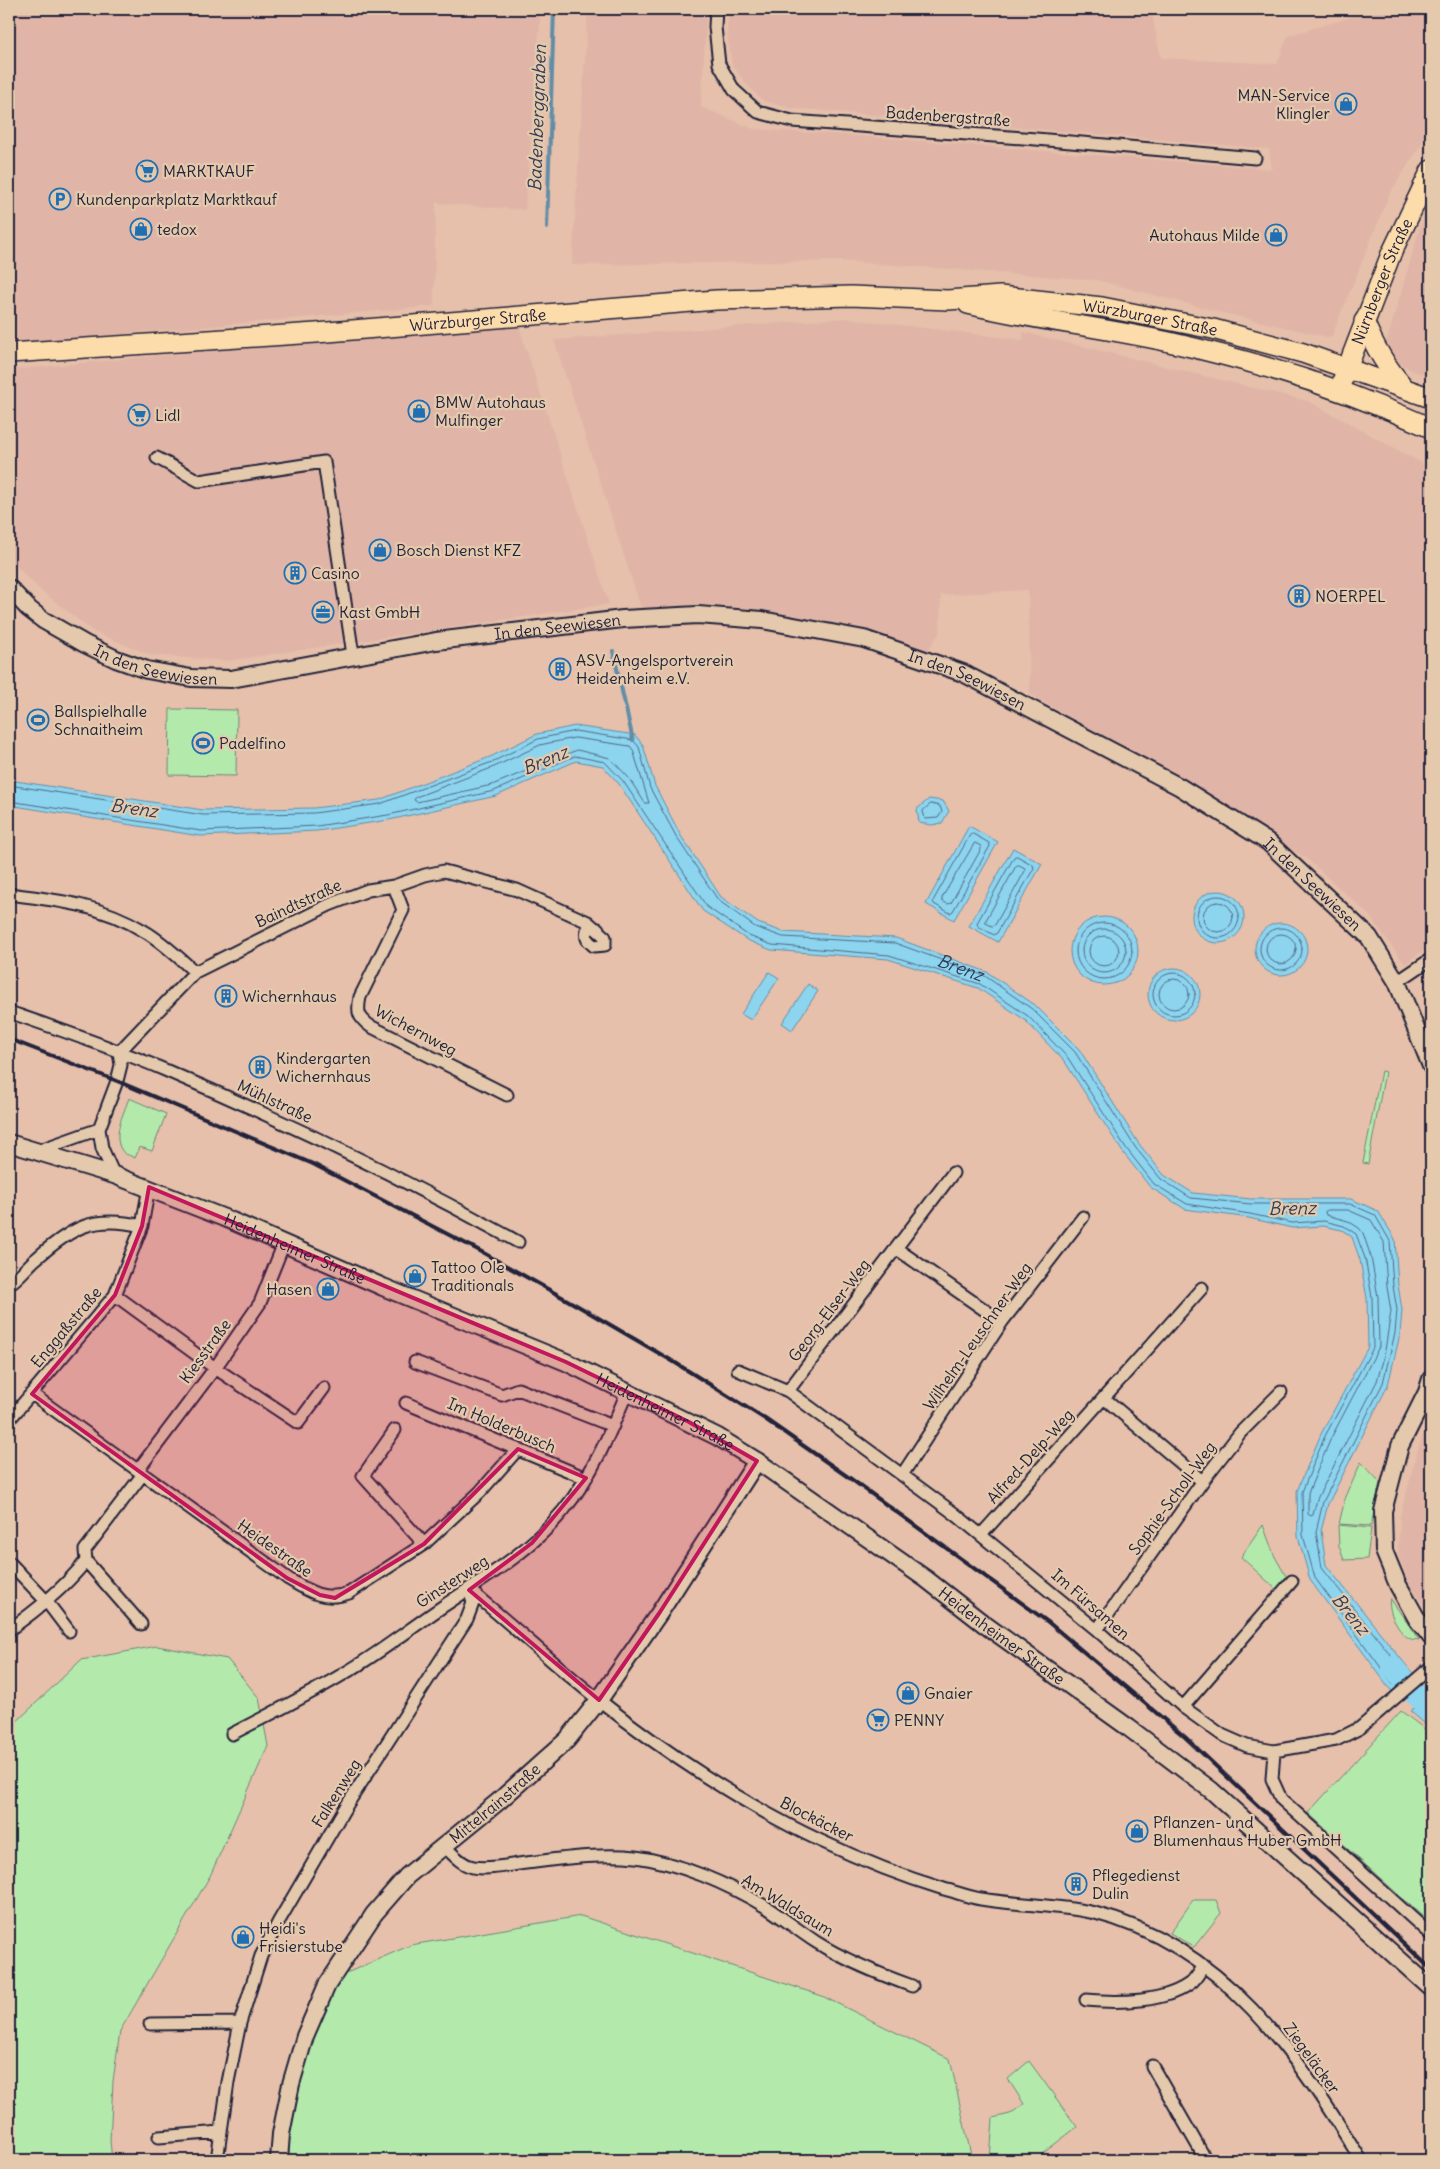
<svg xmlns="http://www.w3.org/2000/svg" width="1440" height="2169" font-family="Delius,sans-serif">
<style>
.built{fill:#e0b5a7}
.green{fill:#b4e9ac;stroke:#6b8674}
.water{fill:#8dd4ef;stroke:#628da7}
.lines{fill:none;stroke-linecap:round;stroke-linejoin:round}
.shore{stroke:#4d6983;stroke-width:1}
.stream{stroke:#628da7;stroke-width:4}
.river{stroke:#8dd4ef;stroke-width:22}
.street-casing{stroke:#22223b;stroke-width:15}
.secondary-casing{stroke:#22223b;stroke-width:20}
.primary-casing{stroke:#22223b;stroke-width:22}
.street{stroke:#e5c9ac;stroke-width:11}
.secondary{stroke:#e5c9ac;stroke-width:16}
.primary{stroke:#fddcac;stroke-width:19}
.rail{stroke:#22223b;stroke-width:4}
.marked{fill:#c2185b;fill-opacity:0.2;stroke:#c2185b;stroke-width:4;stroke-linejoin:round}
.labels{text-anchor:middle;dominant-baseline:central;stroke-width:4.5;stroke-linejoin:round;paint-order:stroke}
.poi-label{font-size:16px;fill:#22223b;stroke:#e5c9ac;text-anchor:start}
.street-label{font-size:16px;fill:#22223b;stroke:#e5c9ac}
.water-label{font-size:18px;font-style:italic;fill:#323d56;stroke:#e5c9ac}
</style>
<rect width="100%" height="100%" fill="#e6c0ab"/>
<filter id="ink" filterUnits="userSpaceOnUse"><feTurbulence type="fractalNoise" baseFrequency=".02" numOctaves="2"/><feDisplacementMap in="SourceGraphic" scale="10" xChannelSelector="R" yChannelSelector="G"/><feConvolveMatrix kernelMatrix="1 2 1 2 8 2 1 2 1" color-interpolation-filters="sRGB"/></filter>
<g filter="url(#ink)">
<path class="built" d="M 9,9 L 541,9 L 525,210 L 436,203 L 434,306 L 9,344 Z
M 588,9 L 707,9 L 701,107 L 754,129 L 847,135 L 1272,169 L 1269,149 L 790,108 L 763,101 L 747,85 L 732,65 L 727,32 L 729,9 L 1151,9 L 1161,58 L 1277,64 L 1288,36 L 1377,9 L 1431,9 L 1431,129 L 1390,193 L 1331,338 L 1231,315 L 1096,280 L 840,261 L 572,265 Z
M 1431,206 L 1431,378 L 1382,357 L 1421,224 Z
M 844,318 L 1023,340 L 1023,332 L 1308,401 L 1431,468 L 1431,945 L 1405,964 L 1368,914 L 1307,859 L 1030,694 L 1028,590 L 941,595 L 940,632 L 927,651 L 857,627 L 763,610 L 707,605 L 641,608 L 554,340 Z
M 517,321 L 609,604 L 227,661 L 150,655 L 94,632 L 40,590 L 9,559 L 9,370 Z
M 1431,1408 L 1431,1616 L 1409,1584 L 1398,1554 L 1400,1516 L 1417,1453 Z"/>
<path class="green" d="M 170,709 L 237,710 L 236,776 L 169,775 Z
M 1381,1071 L 1385,1072 L 1368,1164 L 1363,1163 Z
M 129,1098 L 166,1114 L 152,1151 L 140,1147 L 135,1158 C 132,1156 127,1155 124,1153 C 110,1139 124,1113 129,1098 Z
M 1361,1462 L 1380,1482 L 1371,1526 L 1339,1524 L 1345,1499 Z
M 1263,1525 L 1274,1555 L 1287,1578 L 1277,1590 L 1241,1557 Z
M 1338,1525 L 1371,1528 L 1367,1559 L 1344,1560 L 1339,1546 Z
M 1390,1598 L 1419,1640 C 1416,1639 1413,1640 1411,1639 C 1398,1634 1387,1610 1390,1598 Z
M 157,1646 L 227,1659 L 259,1698 L 268,1746 L 210,1876 L 120,2031 L 113,2081 L 110,2141 L 112,2160 L 9,2160 L 9,1729 L 81,1660 Z
M 1401,1711 L 1431,1734 L 1431,1924 L 1308,1813 Z
M 1193,1900 L 1216,1900 L 1221,1913 L 1194,1947 L 1170,1933 Z
M 581,1916 L 822,1996 L 950,2059 L 972,2160 L 287,2160 L 291,2120 L 303,2064 L 326,2006 L 342,1975 L 411,1945 Z
M 1029,2061 L 1077,2127 L 1034,2160 L 990,2160 L 993,2118 L 1010,2114 L 1024,2104 L 1008,2079 Z"/>
<path class="water" d="M 575,726 L 635,735 L 643,745 L 655,786 L 681,836 L 721,897 L 758,923 L 783,932 L 896,938 L 987,972 L 1035,1005 L 1079,1049 L 1139,1144 L 1164,1175 L 1193,1193 L 1251,1199 L 1351,1199 L 1378,1211 L 1395,1239 L 1398,1285 L 1402,1310 L 1400,1334 L 1388,1385 L 1328,1504 L 1321,1531 L 1326,1565 L 1414,1675 L 1393,1693 L 1310,1580 L 1298,1536 L 1297,1491 L 1321,1434 L 1368,1347 L 1367,1298 L 1360,1260 L 1352,1237 L 1342,1230 L 1323,1226 L 1292,1228 L 1249,1218 L 1185,1209 L 1150,1187 L 1122,1151 L 1065,1062 L 1025,1020 L 978,988 L 888,959 L 771,950 L 747,940 L 703,911 L 619,784 L 603,766 L 576,761 L 496,796 L 389,820 L 317,831 L 200,836 L 9,805 L 9,780 L 203,810 L 314,808 L 379,800 L 490,757 L 537,734 Z
M 929,799 L 943,801 L 949,811 L 942,823 L 932,825 L 919,823 L 917,809 Z
M 969,826 L 998,842 L 954,920 L 926,904 Z
M 1013,848 L 1042,864 L 998,942 L 969,926 Z
M1192 917a26 26 0 1 1 52 0a26 26 0 1 1-52 0Z
M1070 951a34 34 0 1 1 68 0a34 34 0 1 1-68 0Z
M1255 949a26 26 0 1 1 52 0a26 26 0 1 1-52 0Z
M1148 994a26 26 0 1 1 52 0a26 26 0 1 1-52 0Z
M 769,972 L 779,978 L 751,1020 L 741,1014 Z
M 808,984 L 818,991 L 792,1030 L 782,1023 Z
M 1428,1693 L 1431,1695 L 1431,1729 L 1410,1711 L 1421,1702 Z"/>
<g class="lines">
<g class="shore">
<path d="M 575,738 L 630,746 L 633,750 L 649,803 L 645,803 L 628,777 L 610,758 L 577,750 L 492,785 L 417,802 L 414,800 L 416,797 L 494,767 L 540,745 Z"/>
<path id="s1" d="M 9,785 L 203,815 L 314,813 L 380,804 L 492,762 L 538,739 L 575,731 L 633,740 L 639,747 L 650,788 L 677,838 L 718,900 L 755,927 L 783,937 L 895,943 L 985,976 L 1032,1009 L 1075,1052 L 1135,1147 L 1161,1179 L 1191,1198 L 1251,1204 L 1350,1204 L 1375,1215 L 1390,1241 L 1393,1286 L 1397,1310 L 1395,1333 L 1383,1383 L 1323,1502 L 1316,1532 L 1322,1568 L 1405,1673 L 1405,1676 L 1396,1684 L 1393,1684 L 1315,1578 L 1303,1535 L 1302,1492 L 1325,1436 L 1373,1348 L 1372,1297 L 1365,1258 L 1356,1234 L 1344,1226 L 1324,1221 L 1292,1223 L 1250,1214 L 1187,1204 L 1154,1184 L 1126,1148 L 1068,1058 L 1028,1016 L 980,984 L 889,955 L 772,945 L 749,936 L 707,907 L 623,781 L 605,762 L 575,756 L 494,791 L 388,815 L 317,826 L 201,831 L 9,801"/>
<path d="M 931,804 L 940,806 L 942,812 L 938,818 L 925,819 L 923,811 Z"/>
<path d="M 973,834 L 989,843 L 990,846 L 953,911 L 950,913 L 934,904 L 933,901 L 970,835 Z"/>
<path d="M 975,843 L 981,846 L 981,849 L 951,903 L 948,904 L 942,901 L 942,898 Z"/>
<path d="M 1017,856 L 1033,865 L 1034,868 L 997,933 L 994,935 L 978,926 L 977,923 L 1014,857 Z"/>
<path d="M 1019,865 L 1025,868 L 1025,871 L 995,925 L 992,926 L 986,923 L 986,920 L 1016,866 Z"/>
<circle cx="1218" cy="917" r="21"/>
<circle cx="1218" cy="917" r="15"/>
<circle cx="1104" cy="951" r="28"/>
<circle cx="1281" cy="949" r="21"/>
<circle cx="1104" cy="951" r="22"/>
<circle cx="1281" cy="949" r="15"/>
<circle cx="1104" cy="951" r="15"/>
<circle cx="1174" cy="994" r="21"/>
<circle cx="1174" cy="994" r="15"/>
<path d="M 1287,1210 L 1313,1210 L 1315,1213 L 1313,1215 L 1293,1216 L 1285,1214 L 1284,1211 Z"/>
<path d="M 1328,1210 L 1348,1210 L 1371,1220 L 1384,1242 L 1387,1287 L 1391,1311 L 1384,1357 L 1377,1381 L 1317,1499 L 1313,1515 L 1311,1516 L 1308,1514 L 1308,1493 L 1331,1438 L 1379,1347 L 1378,1297 L 1371,1257 L 1363,1233 L 1359,1228 L 1348,1221 L 1326,1215 L 1325,1212 Z"/>
</g>
<path class="stream" d="M 547,228 L 554,9
M 613,651 L 633,740"/>
<path class="river" d="M 1392,1666 L 1431,1712"/>
<g class="street-casing">
<path id="street" d="M 716,9 L 715,27 L 719,64 L 734,90 L 758,112 L 792,121 L 1036,139 L 1255,158
M 157,458 L 199,481 L 324,462 L 353,655
M 394,886 L 403,910 L 360,997 C 357,1012 358,1017 370,1026 L 507,1095
M 9,894 C 57,900 102,905 144,931 C 162,941 179,958 195,972
M 1397,982 L 1431,959
M 9,1012 C 61,1030 114,1048 165,1070 C 285,1121 403,1178 518,1242
M 119,1052 L 195,972 L 329,905 L 368,890 L 394,886 L 425,875 L 444,871 L 517,890 L 588,922 L 605,937 L 605,945 L 594,946 C 588,941 585,939 587,930 L 592,928 L 598,929
M 37,1151 L 99,1129
M 114,1175 L 102,1148 L 99,1129 L 117,1081 L 121,1065 L 119,1052
M 897,1249 L 1002,1322
M 9,1284 C 20,1277 27,1266 37,1258 C 73,1226 95,1215 142,1226
M 115,1295 L 215,1368 L 298,1423 L 324,1388
M 415,1362 L 502,1395 L 518,1389 L 613,1426
M 738,1370 L 788,1391 L 955,1514 L 1097,1630 L 1183,1707 L 1222,1735 L 1247,1746 L 1274,1751 L 1336,1740 L 1360,1728 L 1431,1667
M 788,1391 L 953,1173
M 32,1394 L 287,1578 C 308,1591 324,1602 349,1593 L 424,1544 L 480,1492 L 518,1449
M 1104,1398 L 1202,1481
M 406,1403 L 586,1478
M 9,1420 L 115,1295 L 142,1226 L 149,1187
M 395,1430 L 363,1476 L 424,1544
M 138,1470 L 215,1368 L 260,1303 L 284,1243
M 902,1475 L 1002,1322 L 1083,1217
M 981,1535 L 1202,1288
M 86,1561 L 141,1624
M 9,1562 L 47,1602 L 69,1631
M 469,1590 C 513,1625 554,1665 599,1700 C 664,1752 746,1806 821,1841 C 861,1860 901,1876 944,1889 C 956,1892 968,1897 981,1899 C 1017,1905 1059,1905 1095,1913 C 1224,1946 1296,2054 1361,2160
M 9,1630 C 38,1609 63,1589 86,1561 L 85,1550 L 143,1474
M 1097,1630 L 1205,1478 L 1240,1433 L 1281,1392
M 1183,1707 L 1292,1581
M 232,1734 C 270,1714 309,1695 345,1673 C 380,1653 412,1627 445,1605 C 489,1575 528,1553 563,1511 C 592,1476 610,1433 627,1392
M 1274,1751 L 1272,1779 L 1281,1799 L 1431,1935
M 443,1845 C 452,1853 461,1865 473,1867 C 490,1870 509,1865 526,1863 C 560,1859 602,1853 636,1857 C 680,1863 728,1884 766,1907 C 783,1918 799,1931 816,1942 C 846,1961 879,1974 912,1986
M 1086,2000 C 1118,2003 1167,2003 1193,1981 C 1197,1977 1201,1970 1204,1965
M 150,2024 L 240,2023
M 1152,2066 L 1206,2160
M 159,2137 L 221,2132
M 217,2160 L 228,2082 L 240,2023 L 261,1956 L 279,1921 L 345,1808 L 467,1619 L 473,1603 L 469,1590"/>
</g>
<g class="secondary-casing">
<g id="secondary">
<path id="s2" d="M 9,588 L 29,609 L 43,620 L 85,644 L 116,659 L 147,670 L 191,678 L 231,679 L 436,641 L 623,619 L 698,615 L 762,620 L 864,639 L 963,673 L 1180,787 L 1268,842 L 1369,937 L 1397,982 L 1431,1066"/>
<path id="s3" d="M 9,1143 L 114,1175 L 232,1221 L 383,1287 L 566,1362 L 718,1437 L 757,1461 L 926,1579 L 984,1624 L 1129,1728 L 1211,1790 L 1431,1988"/>
<path d="M 1431,1379 L 1427,1392 L 1400,1446 L 1383,1511 L 1384,1551 L 1398,1585 L 1417,1619 L 1431,1637"/>
<path id="s4" d="M 279,2160 L 281,2134 L 291,2084 L 305,2036 L 327,1985 L 374,1914 L 407,1876 L 499,1801 L 567,1740 L 599,1700 L 660,1612 L 757,1461"/>
</g>
</g>
<g class="primary-casing">
<g id="primary">
<path d="M 968,304 C 1034,320 1102,327 1169,342 C 1259,362 1347,390 1431,428"/>
<path d="M 1364,321 C 1374,346 1385,366 1403,386"/>
<path id="s5" d="M 9,353 L 316,333 L 716,300 L 851,296 L 948,300 L 1000,296 L 1102,307 L 1213,329 L 1303,353 L 1431,398"/>
<path id="s6" d="M 1343,379 L 1391,254 L 1431,170"/>
</g>
</g>
<use href="#street" class="street"/>
<use href="#secondary" class="secondary"/>
<use href="#primary" class="primary"/>
<path class="rail" d="M 9,1039 L 117,1081 L 313,1164 L 480,1251 L 578,1306 L 674,1362 L 765,1419 L 851,1479 L 1048,1622 L 1185,1737 L 1431,1969"/>
</g>
</g>
<path class="marked" d="M 149,1187 L 566,1362 L 689,1422 L 757,1461 L 660,1612 L 599,1700 L 469,1590 L 532,1543 L 586,1478 L 518,1449 L 424,1544 L 335,1598 L 320,1595 L 287,1578 L 32,1394 L 115,1295 L 142,1226 Z"/>
<defs>
<g id="shop-ring" transform="scale(1.125)"><circle r="9.5" fill="#e5c9ac" stroke="#1f6fb2" stroke-width="1.5"/><path d="M-5-2.5h2.3a2.7 3.5 0 0 1 5.4 0H5L5.5 6h-11ZM-1.5-2.5h3a1.5 2.3 0 0 0-3 0Z" fill="#1f6fb2"/></g>
<g id="supermarket-ring" transform="scale(1.125)"><circle r="9.5" fill="#e5c9ac" stroke="#1f6fb2" stroke-width="1.5"/><path d="M-6-5.5h2.5l.6 2H6L4.5 2H-2.5L-4.4-4H-6ZM-1.5 3.2a1.3 1.3 0 1 0 .1 0ZM3 3.2a1.3 1.3 0 1 0 .1 0Z" fill="#1f6fb2"/></g>
<g id="parking-ring" transform="scale(1.125)"><circle r="9.5" fill="#e5c9ac" stroke="#1f6fb2" stroke-width="1.5"/><path d="M-3.5-5.5H1a3.5 3.5 0 0 1 0 7H-1V5.5H-3.5ZM-1-3.4V-.6H.8a1.4 1.4 0 0 0 0-2.8Z" fill="#1f6fb2"/></g>
<g id="building-ring" transform="scale(1.125)"><circle r="9.5" fill="#e5c9ac" stroke="#1f6fb2" stroke-width="1.5"/><path d="M-4-6H4V6H1V3H-1V6H-4ZM-2.5-4.3h1.7v1.8h-1.7ZM.8-4.3h1.7v1.8H.8ZM-2.5-1h1.7V.8h-1.7ZM.8-1h1.7V.8H.8Z" fill="#1f6fb2"/></g>
<g id="office-ring" transform="scale(1.125)"><circle r="9.5" fill="#e5c9ac" stroke="#1f6fb2" stroke-width="1.5"/><path d="M-6-3h4V-5.5h4V-3h4V5H-6ZM-1-4.5V-3h2v-1.5ZM-6 0V1H6V0Z" fill="#1f6fb2"/></g>
<g id="stadium-ring" transform="scale(1.125)"><circle r="9.5" fill="#e5c9ac" stroke="#1f6fb2" stroke-width="1.5"/><path d="M0-5a6.5 5 0 1 0 0 10a6.5 5 0 1 0 0-10ZM-3.5-1.8h7v3.6h-7Z" fill="#1f6fb2"/></g>
</defs>
<g fill-rule="evenodd">
<use href="#shop-ring" x="1346" y="104"/>
<use href="#supermarket-ring" x="147" y="171"/>
<use href="#parking-ring" x="60" y="199"/>
<use href="#shop-ring" x="141" y="229"/>
<use href="#shop-ring" x="1276" y="235"/>
<use href="#shop-ring" x="419" y="411"/>
<use href="#supermarket-ring" x="139" y="415"/>
<use href="#shop-ring" x="380" y="550"/>
<use href="#building-ring" x="295" y="573"/>
<use href="#building-ring" x="1299" y="596"/>
<use href="#office-ring" x="323" y="612"/>
<use href="#building-ring" x="560" y="669"/>
<use href="#stadium-ring" x="38" y="720"/>
<use href="#stadium-ring" x="203" y="743"/>
<use href="#building-ring" x="226" y="996"/>
<use href="#building-ring" x="260" y="1067"/>
<use href="#shop-ring" x="415" y="1276"/>
<use href="#shop-ring" x="328" y="1289"/>
<use href="#shop-ring" x="908" y="1693"/>
<use href="#supermarket-ring" x="878" y="1720"/>
<use href="#shop-ring" x="1137" y="1831"/>
<use href="#building-ring" x="1076" y="1884"/>
<use href="#shop-ring" x="243" y="1937"/>
</g>
<g class="labels">
<g class="poi-label">
<text x="1330" y="95" text-anchor="end">MAN-Service<tspan x="1330" dy="18">Klingler</tspan></text>
<text x="163" y="171">MARKTKAUF</text>
<text x="76" y="199">Kundenparkplatz Marktkauf</text>
<text x="157" y="229">tedox</text>
<text x="1260" y="235" text-anchor="end">Autohaus Milde</text>
<text x="435" y="402">BMW Autohaus<tspan x="435" dy="18">Mulfinger</tspan></text>
<text x="155" y="415">Lidl</text>
<text x="396" y="550">Bosch Dienst KFZ</text>
<text x="311" y="573">Casino</text>
<text x="1315" y="596">NOERPEL</text>
<text x="339" y="612">Kast GmbH</text>
<text x="576" y="660">ASV-Angelsportverein<tspan x="576" dy="18">Heidenheim e.V.</tspan></text>
<text x="54" y="711">Ballspielhalle<tspan x="54" dy="18">Schnaitheim</tspan></text>
<text x="219" y="743">Padelfino</text>
<text x="242" y="996">Wichernhaus</text>
<text x="276" y="1058">Kindergarten<tspan x="276" dy="18">Wichernhaus</tspan></text>
<text x="431" y="1267">Tattoo Ole<tspan x="431" dy="18">Traditionals</tspan></text>
<text x="312" y="1289" text-anchor="end">Hasen</text>
<text x="924" y="1693">Gnaier</text>
<text x="894" y="1720">PENNY</text>
<text x="1153" y="1822">Pflanzen- und<tspan x="1153" dy="18">Blumenhaus Huber GmbH</tspan></text>
<text x="1092" y="1875">Pflegedienst<tspan x="1092" dy="18">Dulin</tspan></text>
<text x="259" y="1928">Heidi's<tspan x="259" dy="18">Frisierstube</tspan></text>
</g>
<g class="street-label">
<text transform="translate(948 116) rotate(4)">Badenbergstraße</text>
<text stroke="none"><textPath href="#s6" startOffset="105">Nürnberger Straße</textPath></text>
<text stroke="none"><textPath href="#s5" startOffset="1145">Würzburger Straße</textPath></text>
<text stroke="none"><textPath href="#s5" startOffset="470">Würzburger Straße</textPath></text>
<text stroke="none"><textPath href="#s2" startOffset="578">In den Seewiesen</textPath></text>
<text stroke="none"><textPath href="#s2" startOffset="170">In den Seewiesen</textPath></text>
<text stroke="none"><textPath href="#s2" startOffset="998">In den Seewiesen</textPath></text>
<text stroke="none"><textPath href="#s2" startOffset="1402">In den Seewiesen</textPath></text>
<text transform="translate(298 903) rotate(-25)">Baindtstraße</text>
<text transform="translate(416 1030) rotate(28)">Wichernweg</text>
<text transform="translate(275 1101) rotate(25)">Mühlstraße</text>
<text stroke="none"><textPath href="#s3" startOffset="305">Heidenheimer Straße</textPath></text>
<text transform="translate(829 1310) rotate(-53)">Georg-Elser-Weg</text>
<text transform="translate(66 1327) rotate(-50)">Enggaßstraße</text>
<text transform="translate(977 1336) rotate(-55)">Wilhelm-Leuschner-Weg</text>
<text transform="translate(205 1351) rotate(-54)">Kiesstraße</text>
<text stroke="none"><textPath href="#s3" startOffset="710">Heidenheimer Straße</textPath></text>
<text transform="translate(502 1425) rotate(23)">Im Holderbusch</text>
<text transform="translate(1030 1456) rotate(-48)">Alfred-Delp-Weg</text>
<text transform="translate(1172 1498) rotate(-54)">Sophie-Scholl-Weg</text>
<text transform="translate(275 1548) rotate(35)">Heidestraße</text>
<text transform="translate(452 1581) rotate(-33)">Ginsterweg</text>
<text transform="translate(1091 1604) rotate(41)">Im Fürsamen</text>
<text stroke="none"><textPath href="#s3" startOffset="1115">Heidenheimer Straße</textPath></text>
<text transform="translate(336 1793) rotate(-58)">Falkenweg</text>
<text stroke="none"><textPath href="#s4" startOffset="432">Mittelrainstraße</textPath></text>
<text transform="translate(817 1819) rotate(27)">Blockäcker</text>
<text transform="translate(788 1905) rotate(31)">Am Waldsaum</text>
<text transform="translate(1312 2058) rotate(54)">Ziegeläcker</text>
</g>
<g class="water-label">
<text transform="translate(537 118) rotate(-88)">Badenberggraben</text>
<text transform="translate(545 760) rotate(-23)">Brenz</text>
<text transform="translate(134 808) rotate(8)">Brenz</text>
<text stroke="none"><textPath href="#s1" startOffset="1082">Brenz</textPath></text>
<text transform="translate(1292 1208) rotate(-1)">Brenz</text>
<text transform="translate(1351 1614) rotate(51)">Brenz</text>
</g>
</g>
<rect width="1440" height="2169" fill="none" stroke="#e5c9ac" stroke-width="30"/>
<rect x="15" y="15" width="1410" height="2139" fill="none" stroke="#22223b" stroke-width="2" filter="url(#ink)"/>
</svg>
